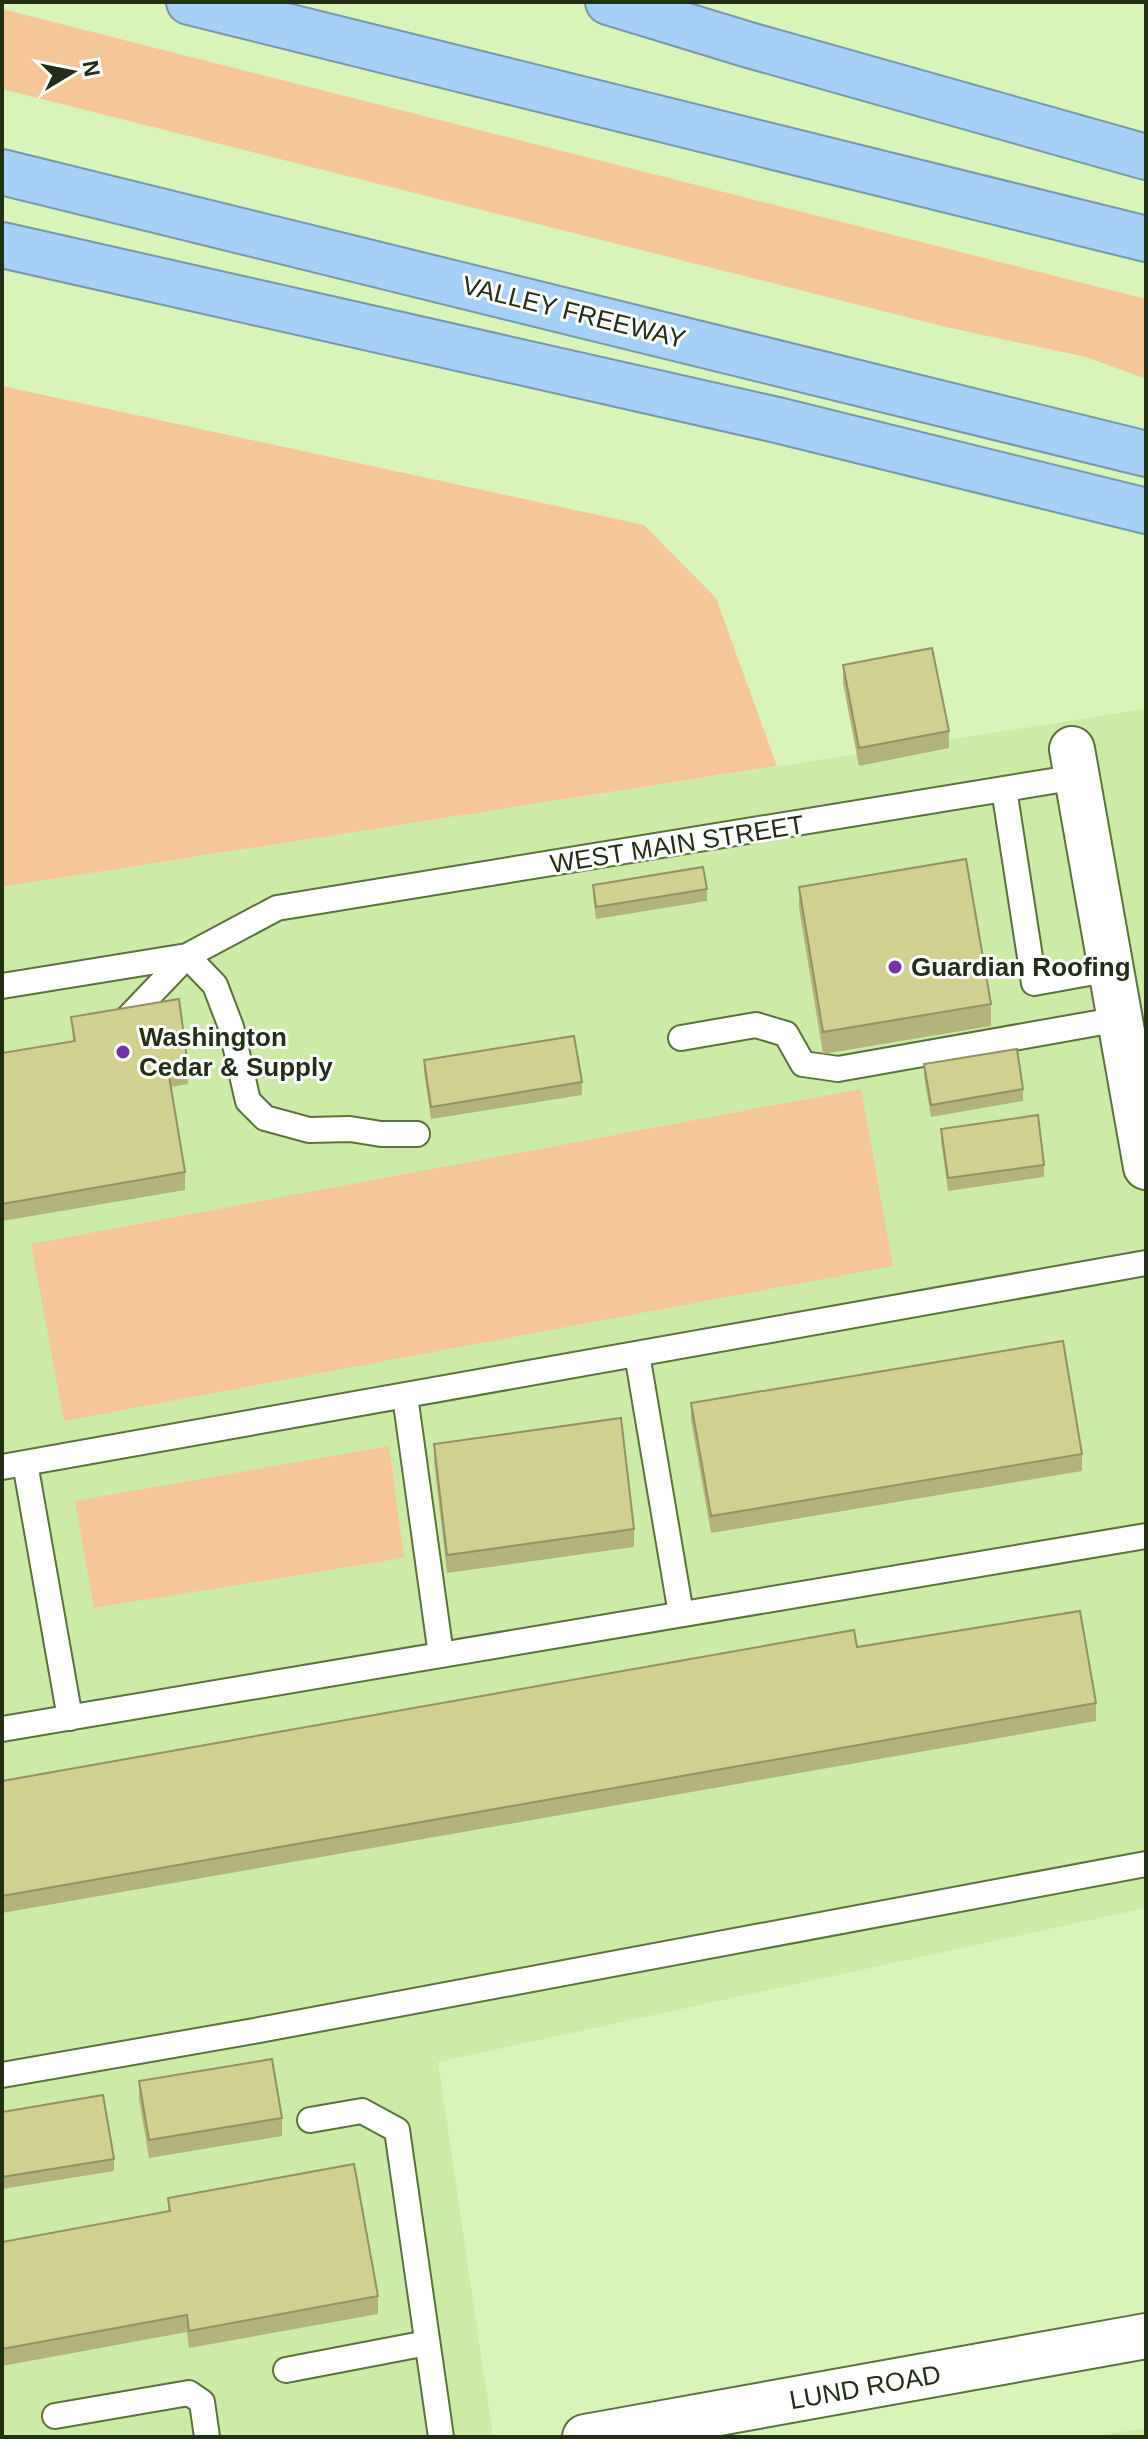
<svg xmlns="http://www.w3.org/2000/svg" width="1148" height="2439" font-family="Arial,sans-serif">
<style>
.built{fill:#cceba7}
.green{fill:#f5c796}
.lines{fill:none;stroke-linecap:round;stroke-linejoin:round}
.service-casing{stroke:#5a723b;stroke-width:28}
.minor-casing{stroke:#5a723b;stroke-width:48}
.motorway-casing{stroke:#7997a9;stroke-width:48}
.service{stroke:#fff;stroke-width:24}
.minor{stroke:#fff;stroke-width:44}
.motorway{stroke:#a7d0f8;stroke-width:44}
.wall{fill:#b4b37b}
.building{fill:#d1d08f;stroke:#929264;stroke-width:2}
.poi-dot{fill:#7631a5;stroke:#fff;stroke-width:3}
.labels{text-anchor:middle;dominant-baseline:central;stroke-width:6;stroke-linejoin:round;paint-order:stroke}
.street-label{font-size:26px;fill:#232e16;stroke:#fff}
.poi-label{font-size:26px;font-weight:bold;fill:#232e16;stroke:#fff;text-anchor:start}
</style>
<rect width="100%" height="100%" fill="#d8f4b8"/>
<path class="built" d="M 1146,709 L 1146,1908 L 438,2062 L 493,2437 L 2,2437 L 2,887 Z
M 1146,2428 L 1146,2437 L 1089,2437 Z"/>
<path class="green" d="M 2,9 L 1146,299 L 1146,379 L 1086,357 L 946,327 L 2,89 Z
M 2,386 L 644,525 L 716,598 L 777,766 L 2,887 Z
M 861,1089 L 893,1266 L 64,1421 L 31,1244 Z
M 389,1446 L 404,1558 L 94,1608 L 75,1501 Z"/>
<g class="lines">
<g class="service-casing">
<path id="service" d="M 1004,789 L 1034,983 L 1111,969
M 2,986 L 187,956 L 215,985 L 231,1027 L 248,1101 L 265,1118 L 309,1130 L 350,1129 L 381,1134 L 417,1134
M 120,1026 L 187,956 L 277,908 L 1077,777
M 681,1038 L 756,1025 L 786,1034 L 803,1064 L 838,1069 L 1120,1019
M 637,1354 L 681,1614
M 405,1396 L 441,1655
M 25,1463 L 70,1718
M 2,1467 L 1146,1263
M 2,1729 L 1146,1536
M 2,2075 L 254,2031 L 1146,1864
M 310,2120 L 362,2111 L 397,2130 L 441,2437
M 286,2370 L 427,2343
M 55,2416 L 189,2393 L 202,2402 L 207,2437"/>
</g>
<g class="minor-casing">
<path id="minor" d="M 1072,749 L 1146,1167
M 585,2437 L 1146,2336"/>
</g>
<g class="motorway-casing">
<path id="motorway" d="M 189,2 L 1146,239
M 608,2 L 749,45 L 1146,157
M 2,172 L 1146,454
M 2,245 L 777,420 L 1146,511"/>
</g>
<use href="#service" class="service"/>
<use href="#minor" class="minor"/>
<use href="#motorway" class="motorway"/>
</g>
<path class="wall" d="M 843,665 L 949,731 L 949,748 L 859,766 L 843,683 Z
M 593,885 L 707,889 L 707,901 L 596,919 L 593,897 Z
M 799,887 L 991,1004 L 991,1026 L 823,1054 L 799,908 Z
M 71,1017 L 188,1066 L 188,1084 L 171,1087 L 185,1172 L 185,1190 L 2,1221 L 2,1053 L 73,1041 Z
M 424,1060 L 582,1082 L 582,1095 L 431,1119 L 424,1072 Z
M 924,1064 L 1023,1089 L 1023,1101 L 931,1117 L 924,1076 Z
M 941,1129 L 1044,1165 L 1044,1177 L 948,1191 L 941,1141 Z
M 691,1403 L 1082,1454 L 1082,1471 L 711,1533 L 691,1420 Z
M 434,1444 L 634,1529 L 634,1547 L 447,1573 L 434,1461 Z
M 857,1647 L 1096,1703 L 1096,1721 L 2,1913 L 2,1781 Z
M 139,2081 L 282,2118 L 282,2136 L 149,2158 L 139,2099 Z
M 2,2112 L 114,2159 L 114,2171 L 2,2189 Z
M 168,2198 L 378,2296 L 378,2314 L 189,2348 L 187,2332 L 2,2366 L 2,2242 L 168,2212 Z"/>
<path class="building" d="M 932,648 L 949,731 L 859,748 L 843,665 Z
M 966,859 L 991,1004 L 823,1032 L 799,887 Z
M 703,867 L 707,889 L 596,907 L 593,885 Z
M 179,999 L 188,1066 L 168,1070 L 185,1172 L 2,1204 L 2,1053 L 75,1041 L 71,1017 Z
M 574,1036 L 582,1082 L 431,1107 L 424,1060 Z
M 1017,1049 L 1023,1089 L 931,1105 L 924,1064 Z
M 1038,1115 L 1044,1165 L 948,1178 L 941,1129 Z
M 1063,1341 L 1082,1454 L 711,1516 L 691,1403 Z
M 621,1418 L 634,1529 L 447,1555 L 434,1444 Z
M 1080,1611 L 1096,1703 L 2,1896 L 2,1781 L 854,1630 L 857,1647 Z
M 272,2059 L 282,2118 L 149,2140 L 139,2081 Z
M 103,2095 L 114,2159 L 2,2177 L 2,2112 Z
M 354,2164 L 378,2296 L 189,2331 L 187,2315 L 2,2349 L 2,2242 L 170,2211 L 168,2198 Z"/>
<g class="poi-dot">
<circle cx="895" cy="967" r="8"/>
<circle cx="123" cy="1052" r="8"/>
</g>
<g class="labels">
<g class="street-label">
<text transform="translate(574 312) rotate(14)">VALLEY FREEWAY</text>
<text transform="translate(677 844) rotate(-9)">WEST MAIN STREET</text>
<text transform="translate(865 2387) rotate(-10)">LUND ROAD</text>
</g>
<g class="poi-label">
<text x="911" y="967">Guardian Roofing</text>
<text x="139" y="1037">Washington<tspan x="139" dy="30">Cedar &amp; Supply</tspan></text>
</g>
</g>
<rect width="1148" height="2439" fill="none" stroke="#232e16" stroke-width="8"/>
<g transform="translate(72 72) rotate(80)" stroke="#ffffff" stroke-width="6" paint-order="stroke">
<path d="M0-6L14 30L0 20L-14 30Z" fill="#232e16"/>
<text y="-12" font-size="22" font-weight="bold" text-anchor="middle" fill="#232e16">N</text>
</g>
</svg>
